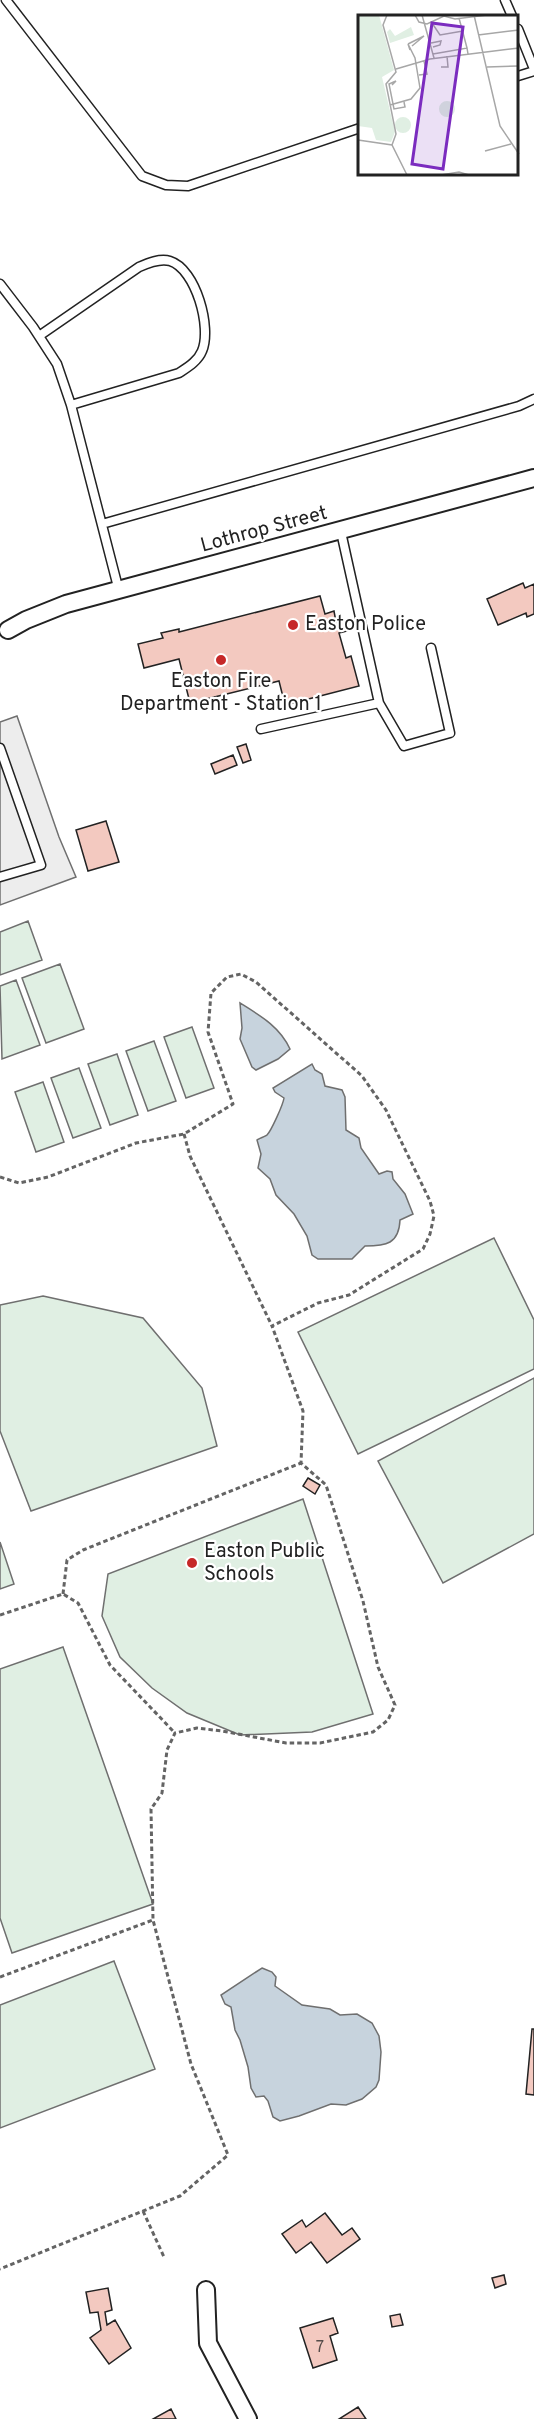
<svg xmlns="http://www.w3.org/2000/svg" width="534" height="2419" font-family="Overpass,sans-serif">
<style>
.green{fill:#e0efe3;stroke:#6f6f6f;stroke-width:1.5}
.parking{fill:#ededed;stroke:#6f6f6f;stroke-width:1.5}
.water{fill:#c7d3dd;stroke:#6f6f6f;stroke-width:1.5}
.building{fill:#f3c9c0;stroke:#222;stroke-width:1.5}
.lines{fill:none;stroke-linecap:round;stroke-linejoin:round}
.lane-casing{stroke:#222;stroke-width:11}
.street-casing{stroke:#222;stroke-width:20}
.path{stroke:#646464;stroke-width:3;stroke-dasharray:4.5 3;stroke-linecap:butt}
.lane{stroke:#fff;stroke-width:8}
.street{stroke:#fff;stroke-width:16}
.poi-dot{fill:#c62828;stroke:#fff;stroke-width:2}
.labels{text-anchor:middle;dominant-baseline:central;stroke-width:4.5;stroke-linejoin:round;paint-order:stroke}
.number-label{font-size:16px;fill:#564c4a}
.street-label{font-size:20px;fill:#222;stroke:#fff}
.poi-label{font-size:20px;fill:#222;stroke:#fff;text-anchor:start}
.inset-road{fill:none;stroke:#a7a7a7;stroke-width:1.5}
.view{fill:#7b2cbf;fill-opacity:0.15;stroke:#7b2cbf;stroke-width:3}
.inset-edge{fill:none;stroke:#222;stroke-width:3}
</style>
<rect width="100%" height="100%" fill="#fff"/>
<path class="green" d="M 28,921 L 42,960 L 0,975 L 0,932 Z
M 60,964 L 84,1029 L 46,1043 L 22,978 Z
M 16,980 L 40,1045 L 2,1059 L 0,986 Z
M 192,1027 L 214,1088 L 186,1098 L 164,1037 Z
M 154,1041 L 176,1101 L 148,1111 L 126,1051 Z
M 117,1054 L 138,1115 L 110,1125 L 88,1064 Z
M 79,1068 L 101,1128 L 73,1138 L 51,1078 Z
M 43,1082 L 64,1142 L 36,1152 L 15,1092 Z
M 494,1238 L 534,1320 L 534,1369 L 358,1454 L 298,1332 Z
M 43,1296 L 143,1318 L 202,1388 L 217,1446 L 31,1511 L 0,1431 L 0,1305 Z
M 534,1378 L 534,1534 L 443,1583 L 378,1461 Z
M 303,1499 L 373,1714 L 312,1732 L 240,1735 L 187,1713 L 152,1688 L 120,1657 L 102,1616 L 108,1574 Z
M 0,1542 L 14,1584 L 0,1589 Z
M 63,1647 L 153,1904 L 12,1953 L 0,1918 L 0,1669 Z
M 114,1961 L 155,2069 L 0,2128 L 0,2005 Z"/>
<path class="parking" d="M 17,716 L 59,837 L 76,877 L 0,905 L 0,722 Z"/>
<path class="water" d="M 240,1003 C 261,1016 280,1027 290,1049 L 278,1059 L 256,1070 L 252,1067 L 240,1039 L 242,1028 Z
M 312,1064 L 315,1070 L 322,1074 L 325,1086 L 342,1090 L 345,1097 L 346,1130 L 359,1138 L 361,1148 L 379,1174 L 387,1171 L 392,1172 L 393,1179 L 405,1194 L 413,1214 L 400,1220 C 399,1244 386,1246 365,1246 L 352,1259 L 318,1259 L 312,1255 L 307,1236 L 294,1214 L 276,1195 L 270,1179 L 258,1168 L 261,1154 L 257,1140 C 258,1139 266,1136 267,1135 C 271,1131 283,1105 284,1098 L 275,1092 L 273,1088 Z
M 262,1968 L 272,1972 L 276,1977 L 275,1986 L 302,2005 L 330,2009 L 340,2015 L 357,2014 L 372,2023 L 379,2036 L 381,2052 L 379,2080 L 376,2087 L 362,2099 L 346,2105 L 331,2104 L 299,2116 L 280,2121 L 273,2117 L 268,2101 L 264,2096 L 256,2097 L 251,2088 L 248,2067 L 240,2040 L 235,2030 L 231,2007 L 225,2004 L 221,1995 Z"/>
<path class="building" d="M 523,583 L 525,588 L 534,584 L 534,614 L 527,617 L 526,613 L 498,625 L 487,599 Z
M 320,596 L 325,614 L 334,611 L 336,622 L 344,620 L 347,631 L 339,633 L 346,658 L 351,656 L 359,686 L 285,705 L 279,681 L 190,703 L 179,659 L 144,668 L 138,644 L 163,638 L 161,633 L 179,629 L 179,632 Z
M 246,744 L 251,760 L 243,763 L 237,747 Z
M 233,755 L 237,765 L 215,774 L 211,764 Z
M 106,821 L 119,862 L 88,871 L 76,830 Z
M 308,1478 L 320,1485 L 315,1494 L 303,1486 Z
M 532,2029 L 534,2029 L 534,2095 L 526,2094 Z
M 325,2213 L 342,2235 L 352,2228 L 360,2239 L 327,2263 L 311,2242 L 296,2253 L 282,2234 L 302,2220 L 306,2227 Z
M 504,2275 L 506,2284 L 495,2288 L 492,2278 Z
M 108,2288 L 112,2310 L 105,2312 L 107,2325 L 115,2320 L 131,2348 L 109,2364 L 90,2338 L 101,2330 L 98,2312 L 90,2313 L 86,2292 Z
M 400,2314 L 403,2325 L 392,2327 L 390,2316 Z
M 333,2318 L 338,2333 L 330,2336 L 337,2360 L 313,2368 L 300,2328 Z
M 358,2407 L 366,2419 L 339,2419 Z
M 171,2409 L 176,2419 L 153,2419 Z"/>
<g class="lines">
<g class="lane-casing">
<path id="lane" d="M 6,0 L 142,176 L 166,185 L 188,186 L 360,128
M 505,0 L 512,16
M 518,29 L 534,69
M 518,76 L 534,71
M 0,284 L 33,327 L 57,364 L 71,405 L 119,591
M 39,336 L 139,267 C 148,263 160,258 170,261 C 196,269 212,328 202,351 C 198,361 188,367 179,373 L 71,405
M 102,524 L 519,406 L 534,399
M 379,703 L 404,746 L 450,733 L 431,648
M 261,729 L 379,703 L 341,532
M 0,748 L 41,865 L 0,877"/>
</g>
<g class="street-casing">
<path id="street" d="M 8,630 L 26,620 L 66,604 L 534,478
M 206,2290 L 208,2343 L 248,2419"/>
</g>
<path class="path" d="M 184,1134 L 190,1156 L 272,1326
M 0,1177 L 19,1183 L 48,1177 L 136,1143 L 184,1134 L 233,1104 L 208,1032 L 211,993 L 227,977 L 241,974 L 256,982 L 362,1076 L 386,1110 L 430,1201 L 434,1216 L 430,1234 L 423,1249 L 349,1295 L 318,1303 L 272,1326 L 303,1411 L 301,1463 L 326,1485 L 363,1601 L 378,1667 L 395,1705 L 388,1720 L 373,1732 L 320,1743 L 286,1743 L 222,1731 L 197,1728 L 175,1733 L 167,1750 L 162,1793 L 151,1809 L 153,1920 L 191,2064 L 228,2155 L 180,2196 L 0,2269
M 63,1594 L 67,1560 L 83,1550 L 301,1463
M 0,1615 L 63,1594 L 78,1603 L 110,1665 L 174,1732
M 0,1977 L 153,1920
M 143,2211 L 164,2257"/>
<use href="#lane" class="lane"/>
<use href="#street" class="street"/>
</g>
<g class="poi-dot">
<circle cx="293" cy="625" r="6"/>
<circle cx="221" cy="660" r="6"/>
<circle cx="192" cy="1563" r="6"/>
</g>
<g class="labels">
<g class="number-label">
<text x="320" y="2348">7</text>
</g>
<g class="street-label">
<text transform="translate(264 530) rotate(-15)">Lothrop Street</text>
</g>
<g class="poi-label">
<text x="305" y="625">Easton Police</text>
<text x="221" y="682" text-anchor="middle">Easton Fire<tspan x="221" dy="23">Department - Station 1</tspan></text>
<text x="204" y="1552">Easton Public<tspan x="204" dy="23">Schools</tspan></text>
</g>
</g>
<g transform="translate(358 15)">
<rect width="160" height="160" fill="#fff"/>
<path d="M 0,0 L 21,0 L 36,55 L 24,62 L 37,117 L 33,127 L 18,125 L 14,113 L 0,111 ZM 53,12 L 56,20 L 32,28 L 29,17 L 32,14 L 37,21 ZM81 94a8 8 0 1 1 16 0a8 8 0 1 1-16 0ZM37 110a8 8 0 1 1 16 0a8 8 0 1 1-16 0Z" fill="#e0efe3"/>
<path class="inset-road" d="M 29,0 L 25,10 L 38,57 L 28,69 L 38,119 L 34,130M 57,0 L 61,7 L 69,9 L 86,1 L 97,4 L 129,0M 64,0 L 76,43M 116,0 L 142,111 L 161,139M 101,3 L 109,33M 74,8 L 82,20 L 105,16M 120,20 L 161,15M 73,28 L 83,26 L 82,30 L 75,32M 50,29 L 66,21 L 54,31M 75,39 L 109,33 L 110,39M 83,52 L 90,52 L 89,41M 129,52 L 161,51M 38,54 L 72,44 L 161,33M 61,60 L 69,59 L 66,46M 34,70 L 38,66 L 31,69 L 36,94 L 47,92 L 46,87M 32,90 L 53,84 L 62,73 L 57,43 L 50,29 L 52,35M 0,125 L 34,130 L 49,160M 127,136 L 153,129M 83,160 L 101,157 L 111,160"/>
<path class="view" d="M 74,8 L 105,12 L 85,154 L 54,149 Z"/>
<rect width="160" height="160" class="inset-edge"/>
</g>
</svg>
